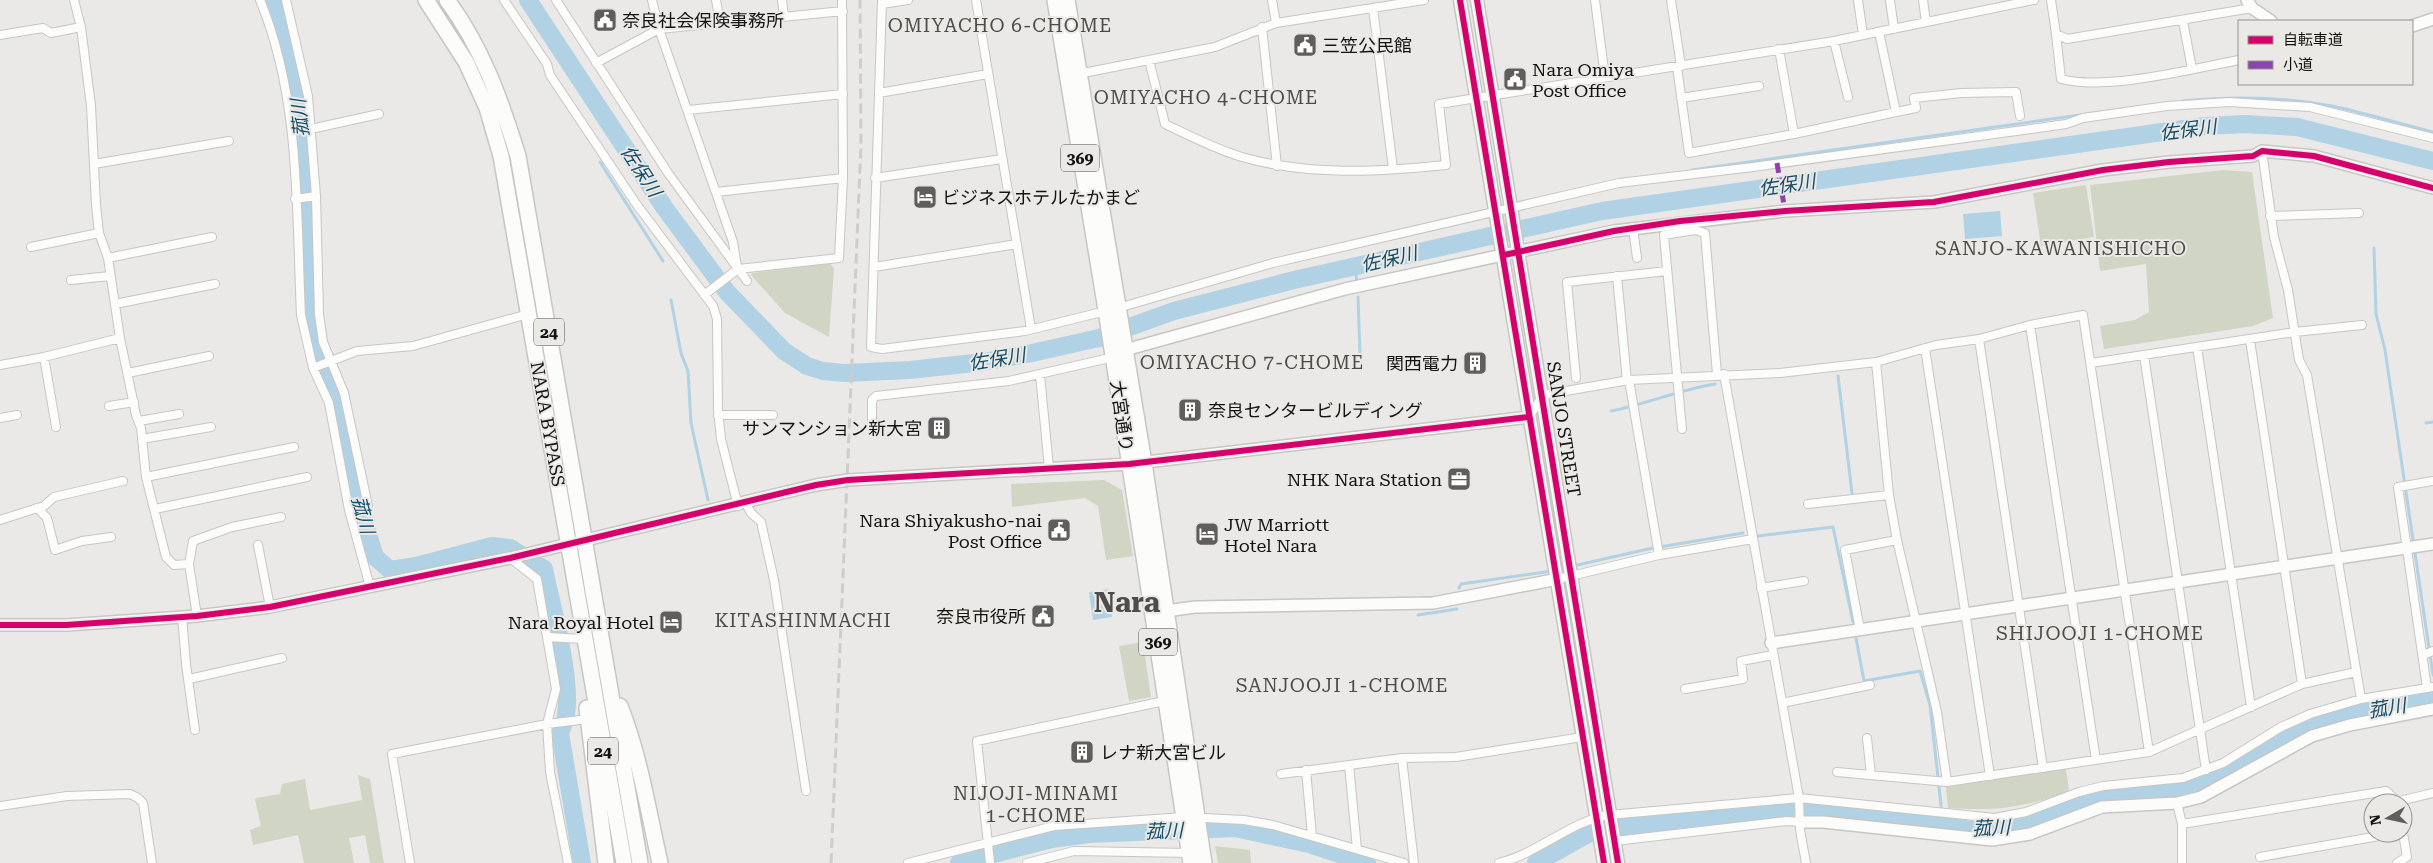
<svg xmlns="http://www.w3.org/2000/svg" width="2433" height="863" font-family="'Roboto Serif','Noto Sans JP',serif">
<style>
.green{fill:#d1d5c3}
.water{fill:#b1d2e4}
.lines{fill:none;stroke-linecap:round;stroke-linejoin:round}
.stream{stroke:#b1d2e4;stroke-width:3}
.river{stroke:#b1d2e4;stroke-width:18}
.street-casing{stroke:#c7c6c5;stroke-width:10}
.secondary-casing{stroke:#c7c6c5;stroke-width:14}
.primary-casing{stroke:#c7c6c5;stroke-width:15}
.highway-casing{stroke:#c7c6c5;stroke-width:18}
.street{stroke:#fcfcfb;stroke-width:8}
.secondary{stroke:#fcfcfb;stroke-width:11}
.primary{stroke:#fcfcfb;stroke-width:12}
.highway{stroke:#fcfcfb;stroke-width:15}
.rail{stroke:#cdcdcd;stroke-width:3;stroke-dasharray:10 5;stroke-linecap:butt}
.quiet{stroke:#8e44ad;stroke-width:5;stroke-dasharray:10 5;stroke-linecap:butt}
.cycleway-casing{stroke:#ebe9e6;stroke-width:9}
.cycleway{stroke:#d6006c;stroke-width:6}
.labels{text-anchor:middle;dominant-baseline:central;stroke-width:4;stroke-linejoin:round;paint-order:stroke}
.shield{fill:#ebe9e6;stroke:#545352;stroke-width:1}
.shield-label{font-size:16px;font-weight:bold;fill:#141312}
.poi-label{font-size:18px;fill:#141312;stroke:#ebe9e6;text-anchor:start}
.street-label{font-size:18px;fill:#141312;stroke:#ebe9e6}
.neighbourhood-label{font-size:19px;letter-spacing:1px;fill:#4e4c4a;stroke:#ebe9e6}
.water-label{font-size:19px;font-style:italic;fill:#134e69;stroke:#ebe9e6}
.town-label{font-size:28px;font-weight:bold;fill:#4e4c4a;stroke:#ebe9e6}
</style>
<rect width="100%" height="100%" fill="#eae9e7"/>
<path class="green" d="M 2223,170 L 2252,172 L 2273,318 L 2253,326 L 2104,349 L 2100,326 L 2135,320 L 2149,312 L 2146,264 L 2100,271 L 2090,185 Z
M 2086,185 L 2094,237 L 2041,246 L 2033,193 Z
M 830,263 L 834,269 L 829,337 L 785,313 L 751,275 L 752,273 Z
M 1104,480 L 1122,490 L 1133,556 L 1106,560 L 1098,506 L 1085,498 L 1012,507 L 1011,484 Z
M 1143,642 L 1151,697 L 1129,701 L 1119,646 Z
M 2066,769 L 2069,791 C 2024,808 1996,811 1948,808 L 1946,787 Z
M 358,775 L 370,779 L 384,863 L 370,863 L 365,835 L 349,838 L 354,863 L 304,863 L 298,835 L 253,845 L 250,830 L 261,826 L 255,800 L 256,798 L 280,794 L 282,784 L 305,779 L 310,810 L 362,800 Z
M 1215,846 L 1250,850 L 1251,863 L 1218,863 Z"/>
<path class="water" d="M 2000,211 L 2002,236 L 1965,239 L 1963,214 Z
M 1108,589 L 1112,617 L 1093,620 L 1089,592 Z"/>
<g class="lines">
<path class="stream" d="M 2183,101 C 2232,96 2284,97 2332,106 C 2366,113 2400,124 2433,132
M 600,162 L 663,261
M 1692,170 L 2122,109
M 2374,248 L 2376,314 L 2385,350 L 2433,675
M 1355,267 L 1357,283
M 1358,297 L 1360,354
M 671,300 L 681,353 L 688,371 L 691,423 L 708,500
M 1838,376 L 1852,493
M 1611,411 C 1646,404 1679,390 1715,384
M 2426,423 L 2433,422
M 1758,536 L 1833,527 L 1853,622
M 1573,566 L 1648,549 L 1743,533
M 1459,588 L 1461,584 L 1553,571
M 1418,615 L 1457,609
M 1856,638 L 1864,681 L 1920,671 L 1930,705 L 1943,823"/>
<path class="river" d="M 275,0 L 295,77 L 302,121 L 311,309 L 317,350 L 337,400 L 361,512 L 375,557 L 390,570 L 416,566 L 492,546 L 510,548 L 544,569 C 552,608 572,678 566,715 C 566,721 562,727 560,733 L 582,863
M 528,0 L 664,207 L 727,292 L 784,351 L 807,366 L 823,371 L 845,373 L 910,370 L 983,362 L 1032,353 L 1099,338 L 1174,311 L 1294,280 L 1602,211 L 2205,126 L 2245,124 L 2297,127 L 2433,161
M 959,863 L 1052,839 L 1089,834 L 1235,828 L 1309,844 L 1367,863
M 1536,863 L 1597,829 L 1792,808 L 1843,810 L 1900,819 L 1930,820 L 1951,827 L 1978,831 L 2013,829 L 2031,824 L 2088,800 L 2191,789 L 2237,770 L 2292,734 L 2318,723 L 2355,712 L 2433,701"/>
<g class="street-casing">
<path id="street" d="M 74,0 L 81,27 L 91,106 L 96,205 L 99,233 L 108,258 L 120,338 L 136,415 L 141,428 L 146,477 L 166,557 L 174,565 L 189,564 L 197,616
M 260,0 C 301,99 296,210 301,315 L 313,368 L 329,403 L 349,510 L 370,587
M 286,0 L 308,96 L 316,196 L 319,314 L 323,342 L 344,393 L 368,506
M 504,0 L 547,64 L 550,75 L 637,205 L 713,306 L 717,319 L 718,410 L 721,439 L 738,506
M 556,0 L 668,173 L 747,281
M 652,0 L 659,29 L 733,242 L 737,267
M 716,0 L 720,23
M 782,0 L 784,16
M 882,0 L 871,347 L 882,349 L 1025,331 L 1118,308 L 1273,263 L 1619,183 L 1753,167 L 2031,129 L 2066,124 L 2083,118 L 2167,106 L 2229,102 L 2310,107 L 2433,138
M 976,0 L 1031,329
M 1272,0 L 1276,23
M 1595,0 L 1605,77
M 1671,0 L 1681,66
M 1858,0 L 1863,35
M 1890,0 L 1894,29
M 1923,0 L 1926,22
M 2051,0 L 2056,34 L 2067,39 L 2252,8
M 882,4 L 908,0
M 1373,8 L 1393,169
M 2183,21 L 2192,69
M 1262,27 L 1277,166
M 2056,34 L 2061,79 C 2107,91 2191,69 2239,60
M 0,35 L 43,28 L 51,33 L 81,27
M 1834,41 L 1848,97
M 1779,49 L 1794,134
M 1149,60 L 1165,124 C 1190,136 1215,149 1242,157 C 1308,176 1379,172 1446,165 L 1439,104 L 1834,41 L 2034,0
M 596,63 L 659,29 L 843,11
M 1677,67 L 1689,153 L 1794,134 L 1896,112 L 1879,32
M 1078,74 L 1215,47 L 1276,23 L 1424,0
M 879,93 L 988,74
M 1681,98 L 1759,86
M 688,110 L 843,94
M 1896,112 L 1916,108 L 1914,98 L 1961,93 L 2016,92 L 2020,116
M 311,129 L 379,114
M 2262,151 L 2274,237 L 2288,290 L 2299,360 L 2307,375 L 2361,699
M 94,164 L 229,141
M 875,178 L 1002,159
M 716,192 L 843,178
M 295,199 L 316,196
M 2270,216 L 2359,213
M 1633,228 L 1637,258
M 31,247 L 99,233
M 108,258 L 212,237
M 874,267 L 1017,244
M 1617,276 L 1627,381
M 71,280 L 110,276
M 704,295 L 738,269 L 839,258 L 843,178 L 842,0
M 115,304 L 215,284
M 2030,325 L 2096,760
M 1979,339 L 2043,768
M 2250,340 L 2302,684
M 2197,347 L 2251,707
M 1925,348 L 1990,776
M 2144,355 L 2206,770
M 44,357 L 56,427
M 1876,362 L 1889,495 L 1897,540 L 1937,712 L 1947,782
M 2091,363 L 2295,332 L 2362,325
M 0,365 L 44,357 L 120,338
M 313,368 L 357,351 L 413,346 L 528,314
M 128,373 L 209,356
M 1724,374 L 1799,798 L 1800,830 L 1806,863
M 1040,375 L 1049,468
M 1576,378 L 1567,282 L 1667,271
M 1629,380 L 1659,555
M 109,406 L 134,402
M 718,415 L 773,415
M 1529,417 L 1543,395 L 1629,380 L 1780,373 L 1876,362 L 1936,345 L 1979,339 L 2030,325 L 2083,315 L 2149,752
M 0,418 L 17,415
M 139,421 L 179,414
M 872,422 L 872,400 L 876,396 L 1009,381 L 1114,357
M 1682,429 L 1664,235 L 1695,230 L 1705,233 L 1717,374
M 142,439 L 211,427
M 146,477 L 294,447
M 746,504 L 751,513 L 761,522 L 774,580 L 806,791
M 1808,504 L 1889,495
M 37,508 L 47,518 L 55,550 L 82,541 L 111,537
M 155,509 L 307,477
M 0,520 L 44,506 L 54,497 L 123,481
M 258,545 L 270,607
M 510,558 L 537,579 L 556,689 L 547,724 L 550,772 L 568,863
M 189,564 L 193,541 L 232,527 L 281,517
M 1558,579 L 1659,555 L 1753,539
M 1761,588 L 1804,581
M 182,616 L 186,664 L 195,730
M 1860,630 L 1845,550 L 1897,540
M 547,637 L 584,639
M 2423,655 L 2433,651
M 189,679 L 282,658
M 2427,688 L 2398,487 L 2433,481
M 1685,689 L 1743,679 L 1741,661 L 1773,655
M 1782,703 L 1870,685
M 1867,738 L 1871,775
M 1402,758 L 1414,863
M 1349,765 L 1357,849
M 1306,770 L 1312,836
M 1837,772 L 1947,782 L 2149,752 L 2302,684 L 2356,672
M 1281,774 L 1402,758 L 1456,757 L 1582,737
M 2399,801 L 2433,793
M 2177,803 L 2182,824 L 2182,863
M 0,806 L 67,796 L 130,794 L 138,798 L 143,803 L 152,863
M 2182,824 L 2386,791 L 2399,803
M 1615,841 L 1787,821 L 1800,822
M 2260,857 L 2396,833
M 410,863 L 392,754 L 547,724 L 588,719
M 908,863 L 1054,826 L 1184,817 L 1244,820 L 1273,825 L 1404,863
M 990,863 L 977,741 L 1169,700
M 1027,863 L 1074,851 L 1190,853
M 1499,863 C 1537,854 1573,820 1609,815 L 1799,798 L 1995,818 L 2026,812 L 2079,792 L 2103,786 L 2183,778 L 2223,763 L 2281,727 L 2310,714 L 2361,699 L 2433,687
M 2397,863 L 2407,857 L 2403,833"/>
</g>
<g class="secondary-casing">
<path id="secondary" d="M 2247,0 L 2252,8 L 2271,21
M 2412,26 L 2433,19
M 1125,350 L 1345,289 L 1614,231 L 1785,211 L 1934,202 L 2103,170 L 2169,162 L 2253,156 L 2262,151 L 2314,156 L 2433,188
M 1166,611 L 1195,607 L 1433,603 L 1558,579
M 0,625 L 66,625 L 197,616 L 270,607 L 510,558 L 816,485 L 848,480 L 1129,464 L 1529,417
M 1771,643 L 2433,544
M 1800,822 L 1823,822 L 1992,840 L 2030,834 L 2102,807 L 2177,803 L 2201,797 L 2312,736 L 2350,725 L 2433,709"/>
</g>
<g class="primary-casing">
<path id="primary" d="M 1460,0 L 1604,863
M 1477,0 L 1618,863"/>
</g>
<g class="highway-casing">
<path id="highway" d="M 426,0 L 466,62 L 487,108 L 501,156 L 624,863
M 447,0 C 482,47 501,101 518,156 L 640,863
M 1055,0 L 1106,310 L 1191,863
M 1067,0 L 1144,463 L 1204,863
M 620,706 C 640,757 648,810 660,863
M 587,708 L 606,863"/>
</g>
<use href="#street" class="street"/>
<use href="#secondary" class="secondary"/>
<use href="#primary" class="primary"/>
<use href="#highway" class="highway"/>
<path class="rail" d="M 831,863 L 861,144 L 860,0"/>
<path class="quiet" d="M 1777,163 L 1785,211"/>
<g class="cycleway-casing">
<path id="cycleway" d="M 1460,0 L 1604,863
M 1477,0 L 1618,863
M 1504,255 L 1614,231 L 1680,221 L 1785,211 L 1934,202 L 2103,170 L 2169,162 L 2253,156 L 2262,151 L 2314,156 L 2433,188
M 0,625 L 66,625 L 197,616 L 270,607 L 510,558 L 816,485 L 848,480 L 1129,464 L 1529,417"/>
</g>
<use href="#cycleway" class="cycleway"/>
</g>
<defs>
<g id="civic-square" transform="scale(1.25)"><rect x="-9" y="-9" width="18" height="18" rx="4" fill="#5f5e5d" stroke="#ebe9e6"/><path d="M-.6-6.5H3V-4.5H.6V-3L4-1V1h2V6H-6V1h2V-1L-.6-3ZM-1.2 2.5V6h2.4V2.5Z" fill="#fff"/></g>
<g id="hotel-square" transform="scale(1.25)"><rect x="-9" y="-9" width="18" height="18" rx="4" fill="#5f5e5d" stroke="#ebe9e6"/><path d="M-6-4.5h1.5V1H6V5H4.5V3h-9V5H-6ZM-4 0a1.8 1.8 0 1 1 3.6 0ZM.5 0V-2.5h3Q6-2.5 6 0Z" fill="#fff"/></g>
<g id="building-square" transform="scale(1.25)"><rect x="-9" y="-9" width="18" height="18" rx="4" fill="#5f5e5d" stroke="#ebe9e6"/><path d="M-4-6H4V6H1V3H-1V6H-4ZM-2.5-4.3h1.7v1.8h-1.7ZM.8-4.3h1.7v1.8H.8ZM-2.5-1h1.7V.8h-1.7ZM.8-1h1.7V.8H.8Z" fill="#fff"/></g>
<g id="office-square" transform="scale(1.25)"><rect x="-9" y="-9" width="18" height="18" rx="4" fill="#5f5e5d" stroke="#ebe9e6"/><path d="M-6-3h4V-5.5h4V-3h4V5H-6ZM-1-4.5V-3h2v-1.5ZM-6 0V1H6V0Z" fill="#fff"/></g>
</defs>
<g fill-rule="evenodd">
<use href="#civic-square" x="605" y="20"/>
<use href="#civic-square" x="1305" y="45"/>
<use href="#civic-square" x="1515" y="79"/>
<use href="#hotel-square" x="925" y="197"/>
<use href="#building-square" x="1475" y="363"/>
<use href="#building-square" x="1190" y="410"/>
<use href="#building-square" x="939" y="428"/>
<use href="#office-square" x="1459" y="479"/>
<use href="#civic-square" x="1059" y="530"/>
<use href="#hotel-square" x="1207" y="534"/>
<use href="#civic-square" x="1043" y="616"/>
<use href="#hotel-square" x="671" y="622"/>
<use href="#building-square" x="1082" y="752"/>
</g>
<g class="labels">
<g class="shield">
<rect x="1061" y="144.5" width="38" height="27" rx="4"/>
<rect x="534" y="318.5" width="30" height="27" rx="4"/>
<rect x="1139" y="628.5" width="38" height="27" rx="4"/>
<rect x="588" y="737.5" width="30" height="27" rx="4"/>
</g>
<g class="shield-label">
<text x="1080" y="158">369</text>
<text x="549" y="332">24</text>
<text x="1158" y="642">369</text>
<text x="603" y="751">24</text>
</g>
<g class="poi-label">
<text x="622" y="20">奈良社会保険事務所</text>
<text x="1322" y="45">三笠公民館</text>
<text x="1532" y="69">Nara Omiya<tspan x="1532" dy="21">Post Office</tspan></text>
<text x="942" y="197">ビジネスホテルたかまど</text>
<text x="1458" y="363" text-anchor="end">関西電力</text>
<text x="1208" y="410">奈良センタービルディング</text>
<text x="922" y="428" text-anchor="end">サンマンション新大宮</text>
<text x="1442" y="479" text-anchor="end">NHK Nara Station</text>
<text x="1042" y="520" text-anchor="end">Nara Shiyakusho-nai<tspan x="1042" dy="21">Post Office</tspan></text>
<text x="1224" y="524">JW Marriott<tspan x="1224" dy="21">Hotel Nara</tspan></text>
<text x="1026" y="616" text-anchor="end">奈良市役所</text>
<text x="654" y="622" text-anchor="end">Nara Royal Hotel</text>
<text x="1100" y="752">レナ新大宮ビル</text>
</g>
<g class="street-label">
<text transform="translate(1122 416) rotate(82)">大宮通り</text>
<text transform="translate(548 424) rotate(80)">NARA BYPASS</text>
<text transform="translate(1564 429) rotate(81)">SANJO STREET</text>
</g>
<g class="neighbourhood-label">
<text x="1000" y="25">OMIYACHO 6-CHOME</text>
<text x="1206" y="97">OMIYACHO 4-CHOME</text>
<text x="2061" y="248">SANJO-KAWANISHICHO</text>
<text x="1252" y="362">OMIYACHO 7-CHOME</text>
<text x="803" y="620">KITASHINMACHI</text>
<text x="2100" y="633">SHIJOOJI 1-CHOME</text>
<text x="1342" y="685">SANJOOJI 1-CHOME</text>
<text x="1036" y="793">NIJOJI-MINAMI<tspan x="1036" dy="22">1-CHOME</tspan></text>
</g>
<g class="water-label">
<text transform="translate(300 118) rotate(-96)">菰川</text>
<text transform="translate(2188 130) rotate(-7)">佐保川</text>
<text transform="translate(641 171) rotate(57)">佐保川</text>
<text transform="translate(1787 185) rotate(-8)">佐保川</text>
<text transform="translate(1389 259) rotate(-13)">佐保川</text>
<text transform="translate(997 359) rotate(-9)">佐保川</text>
<text transform="translate(363 515) rotate(75)">菰川</text>
<text transform="translate(2387 708) rotate(-9)">菰川</text>
<text transform="translate(1991 828) rotate(-2)">菰川</text>
<text transform="translate(1164 831) rotate(-2)">菰川</text>
</g>
<g class="town-label">
<text x="1127" y="602">Nara</text>
</g>
</g>
<rect x="2238" y="20" width="175" height="65" fill="#ebe9e6" stroke="#959391"/>
<rect x="2248" y="36" width="25" height="8" fill="#d6006c" stroke="#959391"/>
<text x="2283" y="45" font-size="15" fill="#141312">自転車道</text>
<rect x="2248" y="61" width="25" height="8" fill="#8e44ad" stroke="#959391"/>
<text x="2283" y="70" font-size="15" fill="#141312">小道</text>
<g transform="translate(2388 818) rotate(261)"><circle r="24" fill="#ebe9e6" stroke="#959391"/>
<path d="M0-4L9 19L0 12L-9 19Z" fill="#5f5e5d"/>
<text y="-8" font-size="14" font-weight="bold" text-anchor="middle" fill="#141312">N</text>
</g>
</svg>
